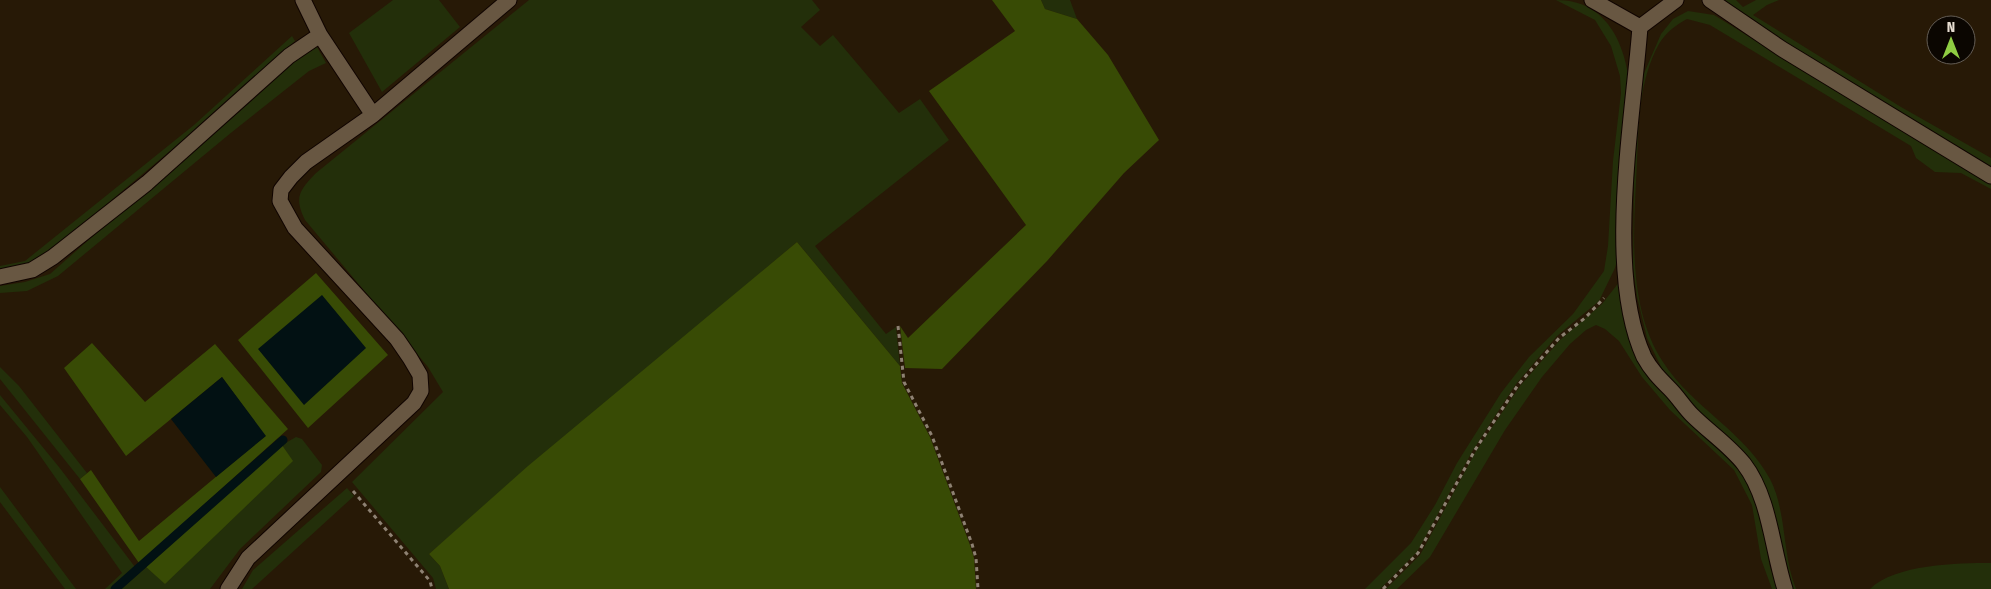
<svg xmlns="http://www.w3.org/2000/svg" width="1991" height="589" font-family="'Fira Sans Condensed',sans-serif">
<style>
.green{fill:#232f0a}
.forest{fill:#384b05}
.water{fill:#021113}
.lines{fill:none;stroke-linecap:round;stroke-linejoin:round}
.stream{stroke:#021113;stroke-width:9}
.street-casing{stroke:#100400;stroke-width:17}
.path{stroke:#8e8273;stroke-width:3;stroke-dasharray:4 4;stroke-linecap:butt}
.street{stroke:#685742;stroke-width:15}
</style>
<rect width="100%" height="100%" fill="#271906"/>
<path class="green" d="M 393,0 L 439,0 L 460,27 L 382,92 L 349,33 Z
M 529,0 L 812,0 L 820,10 L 801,27 L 820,46 L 833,35 L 899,113 L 920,99 L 949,140 L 815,246 L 886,334 L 896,327 L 900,366 L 797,242 L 429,554 L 440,566 L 449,589 L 436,589 L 433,578 L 352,482 L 443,392 L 428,367 L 305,220 C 294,197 299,191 316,173 Z
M 1041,0 L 1070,0 L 1077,19 L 1045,9 Z
M 1556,0 C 1607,0 1626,44 1630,89 L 1620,250 L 1615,268 L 1599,301 L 1557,336 L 1516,384 L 1473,450 L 1417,552 L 1380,589 L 1365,589 L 1411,543 L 1435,505 L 1457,463 L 1501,393 L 1529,357 L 1573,314 L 1604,271 L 1608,246 L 1613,161 L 1621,93 L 1620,76 L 1611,46 L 1595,20 Z
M 1725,0 L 1736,0 L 1743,7 L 1756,0 L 1779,0 L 1767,5 L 1753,15 L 1901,107 L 1991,158 L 1991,167 L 1832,73 L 1741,14 L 1728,5 Z
M 1688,11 L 1714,15 L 1904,132 L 1991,182 L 1991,189 L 1961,173 L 1935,172 L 1916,158 L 1911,146 L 1710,25 L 1687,19 C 1676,25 1666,32 1659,44 C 1639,80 1639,122 1637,162 C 1634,227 1626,305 1663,362 C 1692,407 1744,431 1770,479 C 1787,512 1782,554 1796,589 L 1789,589 L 1774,514 L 1701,417 L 1665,375 L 1647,338 L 1637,296 L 1633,268 L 1634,179 L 1636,120 L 1642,78 L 1661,34 L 1673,19 Z
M 292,36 L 295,41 L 213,115 L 52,250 L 21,267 L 0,271 L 0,266 L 25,261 L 194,125 Z
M 317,47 L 326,63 L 309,71 L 232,132 L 58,276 L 27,291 L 0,293 L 0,286 L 25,282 L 50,274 L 293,60 Z
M 1620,281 L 1631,335 L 1728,452 L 1751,487 L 1761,518 L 1770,567 L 1779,589 L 1772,589 L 1761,559 L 1752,505 L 1734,470 L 1670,410 L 1642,377 L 1619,341 L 1605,329 L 1596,325 L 1586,330 L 1570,344 L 1542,377 L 1505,430 L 1430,557 L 1397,589 L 1386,589 L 1420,555 L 1476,451 L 1520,386 L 1560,340 L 1602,304 Z
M 0,367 L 19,386 L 87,473 L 80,479 L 0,379 Z
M 0,395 L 59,467 L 135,567 L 112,589 L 105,589 L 122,573 L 27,437 L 0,405 Z
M 296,437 L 302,439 L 322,465 L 321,472 L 240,549 L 210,589 L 121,589 L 146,567 L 165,583 L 292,461 L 282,445 Z
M 0,487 L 76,589 L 65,589 L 0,502 Z
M 347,488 L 354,496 L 252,589 L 242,589 L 253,570 Z
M 1991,563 L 1991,589 L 1870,589 C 1895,564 1958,563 1991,563 Z"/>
<path class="forest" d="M 992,0 L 1041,0 L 1045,9 L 1077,19 L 1108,55 L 1159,140 L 1124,173 L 1047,261 L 942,369 L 905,368 L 900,326 L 908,338 L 1026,225 L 929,91 L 1015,31 Z
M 797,242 L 900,366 L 902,383 L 930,437 L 970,545 L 974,558 L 976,589 L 449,589 L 440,566 L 429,554 L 528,466 Z
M 316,273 L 388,355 L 308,428 L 238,340 Z
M 92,343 L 145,402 L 215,344 L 288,429 L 139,563 L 80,479 L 91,470 L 139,541 L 265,436 L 222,377 L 126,456 L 64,368 Z
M 282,445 L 293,461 L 165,584 L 146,567 Z"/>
<path class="water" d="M 322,295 L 366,348 L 304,405 L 258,349 Z
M 222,377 L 266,436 L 216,477 L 171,419 Z"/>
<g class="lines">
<path class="stream" d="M 115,589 L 283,440"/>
<g class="street-casing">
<path id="street" d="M 303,0 L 320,35 L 373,115
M 1592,0 L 1640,27
M 1676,0 L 1640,27 C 1633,120 1605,272 1644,357 C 1651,370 1660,379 1670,389 C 1678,397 1684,407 1692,415 C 1709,432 1729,445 1744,464 C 1770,498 1772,549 1785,589
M 1710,0 L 1782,49 L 1991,176
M 0,277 L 32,270 L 53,257 L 147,183 L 289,56 L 320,35
M 228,589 L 248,558 L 414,403 L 421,391 L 420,375 L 410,358 L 397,339 L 295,228 L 280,201 L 281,190 L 291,177 L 306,162 L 373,115 L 509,0"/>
</g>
<path class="path" d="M 898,326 L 904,382 L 932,436 L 972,544 L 976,558 L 978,589
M 353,491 L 430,581 L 432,589
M 1383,589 L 1418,553 L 1475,450 L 1518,385 L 1559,338 L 1585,318 L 1604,298"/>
<use href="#street" class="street"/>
</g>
<g transform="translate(1951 40)"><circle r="24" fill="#0b0601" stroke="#635c54"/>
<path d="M0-4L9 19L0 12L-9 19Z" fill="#8fcd42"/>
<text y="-8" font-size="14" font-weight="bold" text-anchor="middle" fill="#e7ddd1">N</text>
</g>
</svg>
